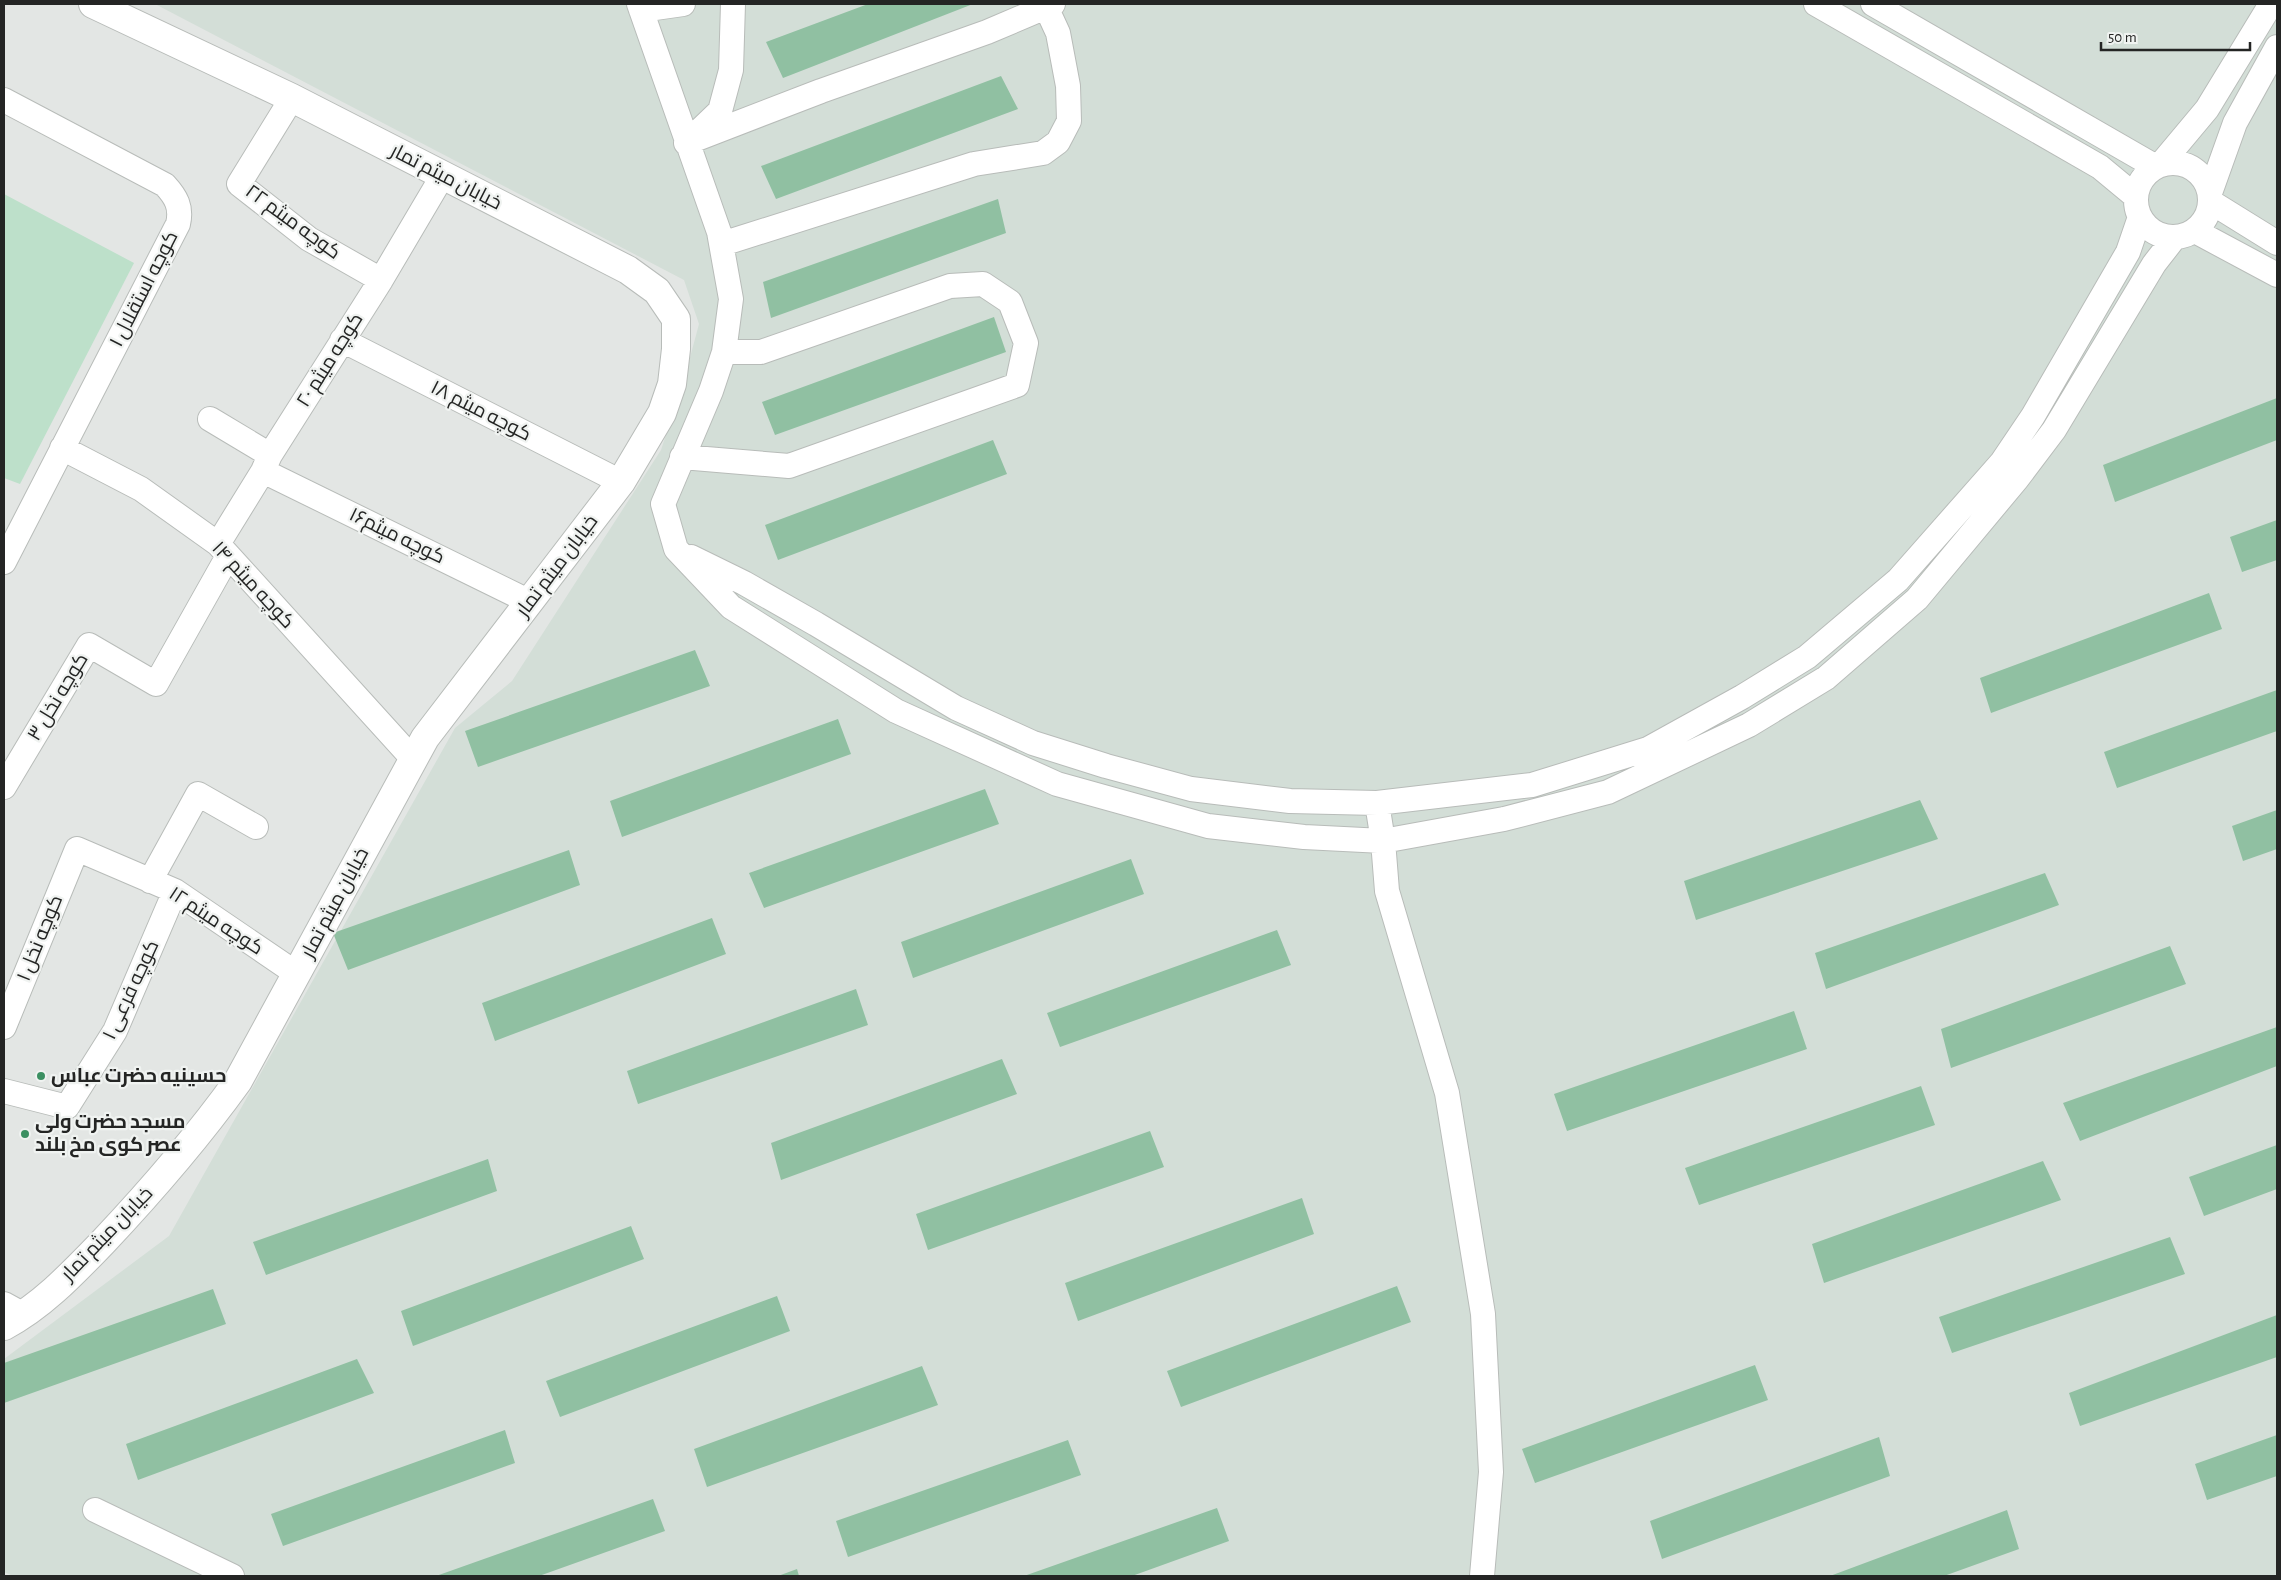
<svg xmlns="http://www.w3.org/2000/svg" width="2281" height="1580" font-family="'Alegreya Sans',Cairo,sans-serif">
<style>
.built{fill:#d3ded7}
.park{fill:#bde0ca}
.building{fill:#90c0a2}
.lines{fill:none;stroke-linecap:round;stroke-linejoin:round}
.minor-casing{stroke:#b8bcb9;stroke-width:26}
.tertiary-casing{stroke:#b8bcb9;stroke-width:30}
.minor{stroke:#fff;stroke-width:24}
.tertiary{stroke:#fff;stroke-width:28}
.poi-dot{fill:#3c9062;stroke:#f0f3f1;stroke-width:2}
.labels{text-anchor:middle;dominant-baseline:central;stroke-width:4.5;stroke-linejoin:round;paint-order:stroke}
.street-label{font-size:20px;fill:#242524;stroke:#f0f3f1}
.poi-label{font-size:20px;font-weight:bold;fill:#242524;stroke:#f0f3f1;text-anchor:start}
</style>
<rect width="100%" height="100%" fill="#e3e6e4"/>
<path class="built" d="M 155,4 L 2277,4 L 2277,1576 L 13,1576 L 4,1572 L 4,1359 L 169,1236 L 455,728 L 512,681 L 661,450 L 684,380 L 699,324 L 684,280 Z"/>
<path class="park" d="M 4,194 L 134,263 L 20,484 L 4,478 Z"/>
<path class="building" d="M 868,4 L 973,4 L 783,78 L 766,42 Z
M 1001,76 L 1018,109 L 776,199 L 761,166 Z
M 998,199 L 1006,233 L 771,318 L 763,282 Z
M 994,317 L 1006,352 L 775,435 L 762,402 Z
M 2277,398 L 2277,440 L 2115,502 L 2103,465 Z
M 993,440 L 1007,474 L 778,560 L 765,525 Z
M 2277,520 L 2277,560 L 2242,572 L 2230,537 Z
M 2209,593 L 2222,629 L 1991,713 L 1980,678 Z
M 695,650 L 710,686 L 478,767 L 465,731 Z
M 2277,690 L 2277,731 L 2117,788 L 2104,752 Z
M 838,719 L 851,754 L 622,837 L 610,801 Z
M 985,789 L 999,824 L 764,908 L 749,873 Z
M 1920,800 L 1938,839 L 1696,920 L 1684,881 Z
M 2277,810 L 2277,849 L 2243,861 L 2232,826 Z
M 569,850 L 580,885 L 348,970 L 333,933 Z
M 1131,859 L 1144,894 L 913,978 L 901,942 Z
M 2045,873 L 2059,905 L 1826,989 L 1815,953 Z
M 712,918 L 726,954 L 495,1041 L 482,1003 Z
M 1277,930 L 1291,965 L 1060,1047 L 1047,1013 Z
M 2170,946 L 2186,984 L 1951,1068 L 1941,1029 Z
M 856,989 L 868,1025 L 638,1104 L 627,1071 Z
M 1794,1011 L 1807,1049 L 1567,1131 L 1554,1094 Z
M 2277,1027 L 2277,1066 L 2080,1141 L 2063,1103 Z
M 1002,1059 L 1017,1094 L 781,1180 L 771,1143 Z
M 1921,1086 L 1935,1125 L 1699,1205 L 1685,1168 Z
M 1150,1131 L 1164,1167 L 928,1250 L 916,1214 Z
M 2277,1145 L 2277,1189 L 2204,1216 L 2189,1177 Z
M 488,1159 L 497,1191 L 266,1275 L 253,1242 Z
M 2043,1161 L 2061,1200 L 1824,1283 L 1812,1244 Z
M 1302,1198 L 1314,1234 L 1078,1321 L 1065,1283 Z
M 631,1226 L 644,1259 L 413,1346 L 401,1311 Z
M 2170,1237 L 2185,1274 L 1952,1353 L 1939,1317 Z
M 1397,1286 L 1411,1322 L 1181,1407 L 1167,1371 Z
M 213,1289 L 226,1324 L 4,1403 L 4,1363 Z
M 777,1296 L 790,1331 L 560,1417 L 546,1381 Z
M 2277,1315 L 2277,1357 L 2080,1426 L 2069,1393 Z
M 357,1359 L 374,1393 L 138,1480 L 126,1444 Z
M 1755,1365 L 1768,1400 L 1535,1483 L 1522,1449 Z
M 922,1366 L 938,1405 L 707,1487 L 694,1449 Z
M 505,1430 L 515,1463 L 283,1546 L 271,1514 Z
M 2277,1435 L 2277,1476 L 2207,1500 L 2195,1464 Z
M 1879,1437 L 1890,1476 L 1662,1559 L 1650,1521 Z
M 1068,1440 L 1081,1475 L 848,1557 L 836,1521 Z
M 653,1499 L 665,1531 L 539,1576 L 436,1576 Z
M 1217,1508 L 1229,1541 L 1132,1576 L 1024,1576 Z
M 2007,1510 L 2019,1549 L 1944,1576 L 1830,1576 Z
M 797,1569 L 799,1576 L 778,1576 Z"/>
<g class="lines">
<g class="minor-casing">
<path id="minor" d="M 639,4 L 719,232 L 731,299 L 724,352 L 711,391 L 663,504 L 676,549 L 731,607 L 896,711 L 1057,784 L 1208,826 L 1304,837 L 1383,841 L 1504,819 L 1608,792 L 1749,725 L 1826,678 L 1917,599 L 2017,479 L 2054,430 L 2154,264 L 2175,237
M 1816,4 L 2100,167 L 2135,196
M 1873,4 L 2156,167
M 641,10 L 683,4
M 292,98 L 239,184 L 309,239 L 381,280
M 4,100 L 165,185 C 176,197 182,207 178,224 L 4,562
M 695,135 L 720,111 L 731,70 L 733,4
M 686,143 L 821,91 L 987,32 L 1053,4
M2136 200a37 37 0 1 1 74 0a37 37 0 1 1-74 0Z
M 2161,164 L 2207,109 L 2271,4
M 2210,193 L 2235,123 L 2277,47
M 2211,202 L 2277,243
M 2195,231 L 2277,275
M 722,244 L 974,164 L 1043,153 L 1058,142 L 1069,121 L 1068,86 L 1058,33 L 1046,7
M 342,340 L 621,482
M 210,419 L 270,455
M 62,448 L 141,489 L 218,544 L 413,759
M 682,457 L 789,466 L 1017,385 L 1026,343 L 1010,302 L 983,284 L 950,286 L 761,352 L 724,352
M 263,471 L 530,602
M 218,544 L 263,471 L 270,455 L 381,280 L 443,175
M 691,557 L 744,583 L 816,624 L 956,708 L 1033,743 L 1106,766 L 1191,789 L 1290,801 L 1377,803 L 1532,785 L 1648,749 L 1742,697 L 1807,657 L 1898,580 L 2002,462 L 2033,416 L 2128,252 L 2140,217
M 4,787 L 89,645 L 156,684 L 228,556
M 1377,803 L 1383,841 L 1387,891 L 1447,1093 L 1483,1314 L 1491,1472 L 1482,1576
M 150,881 L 198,794 L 256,827
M 4,1027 L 77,849 L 175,891 L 297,974
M 4,1091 L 67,1107 L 115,1031 L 175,891
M 4,1304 L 24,1315
M 95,1510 L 232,1576"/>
</g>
<g class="tertiary-casing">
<path id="tertiary" d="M 4,1326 C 42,1306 73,1273 103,1242 C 151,1191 197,1138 238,1081 L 425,738 L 621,482 L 662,413 L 672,384 L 676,349 L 676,319 L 657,291 L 628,270 L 292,98 L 93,4"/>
</g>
<use href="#minor" class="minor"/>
<use href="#tertiary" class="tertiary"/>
</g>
<g class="poi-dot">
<circle cx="41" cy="1076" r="5"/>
<circle cx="25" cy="1134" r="5"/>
</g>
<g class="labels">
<g class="street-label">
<text transform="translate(446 177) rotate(27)">خیابان میثم تمار</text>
<text transform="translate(293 222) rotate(36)">کوچه میثم ۲۲</text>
<text transform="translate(144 289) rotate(-63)">کوچه استقلال ۱</text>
<text transform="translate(330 360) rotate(-58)">کوچه میثم ۲۰</text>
<text transform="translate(481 411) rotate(27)">کوچه میثم ۱۸</text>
<text transform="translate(397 536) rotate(26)">کوچه میثم۱۶</text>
<text transform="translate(557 566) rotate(-53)">خیابان میثم تمار</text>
<text transform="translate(253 585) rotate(47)">کوچه میثم ۱۴</text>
<text transform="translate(58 697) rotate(-59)">کوچه نخل ۳</text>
<text transform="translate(335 903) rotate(-62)">خیابان میثم تمار</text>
<text transform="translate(216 921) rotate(33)">کوچه میثم ۱۲</text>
<text transform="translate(40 938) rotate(-68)">کوچه نخل ۱</text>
<text transform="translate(131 990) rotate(-65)">کوچه فرعی ۱</text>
<text transform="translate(107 1234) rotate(-46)">خیابان میثم تمار</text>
</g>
<g class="poi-label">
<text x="51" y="1076">حسینیه حضرت عباس</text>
<text x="35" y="1122">مسجد حضرت ولی<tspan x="35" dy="23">عصر کوی مخ بلند</tspan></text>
</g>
</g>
<rect width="2281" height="1580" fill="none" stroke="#242524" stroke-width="10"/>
<path d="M2101 42v8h149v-8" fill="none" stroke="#242524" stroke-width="2.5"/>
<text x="2108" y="42" font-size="15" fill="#242524" stroke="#f0f3f1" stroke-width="4" paint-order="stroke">50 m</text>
</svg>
